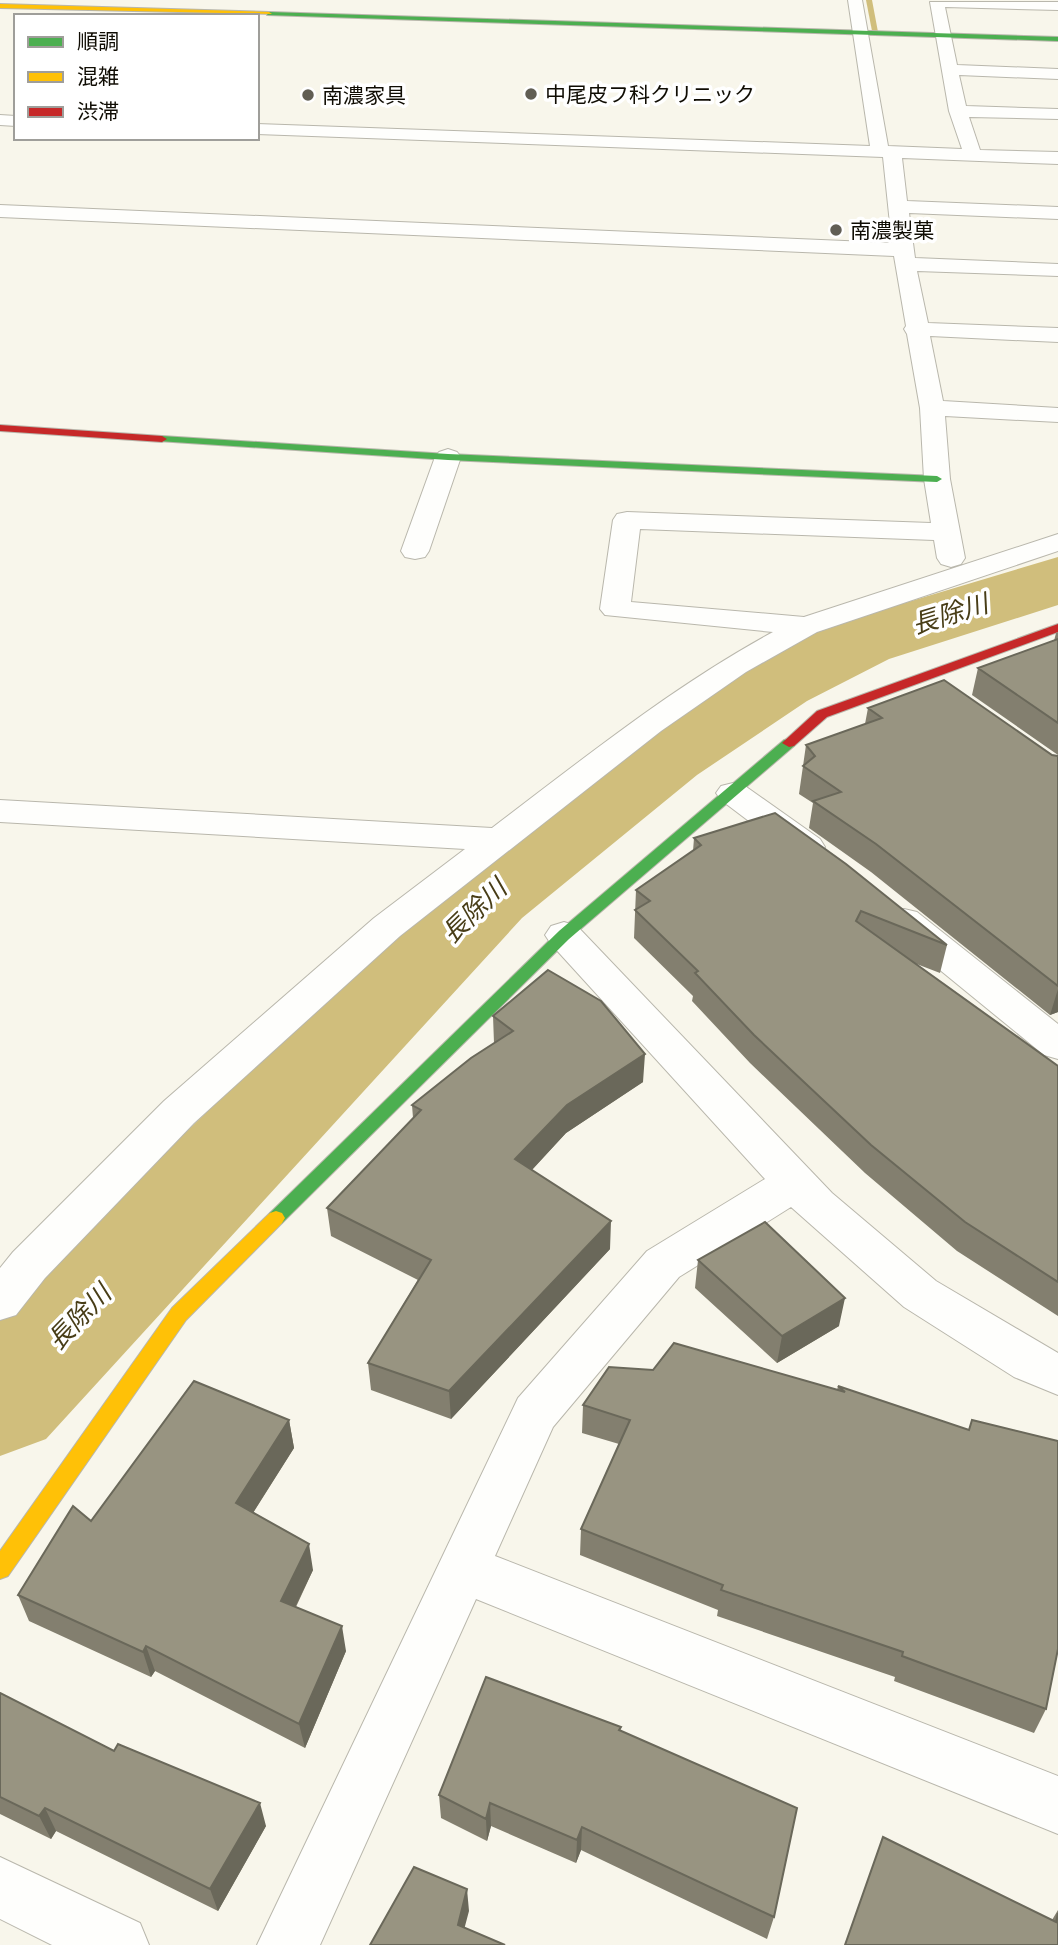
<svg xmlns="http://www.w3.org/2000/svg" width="1058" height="1945" font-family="Raleway,'Noto Sans JP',sans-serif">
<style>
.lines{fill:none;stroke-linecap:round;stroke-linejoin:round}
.stream{fill:#d0be7c;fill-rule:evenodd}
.river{fill:#d0be7c;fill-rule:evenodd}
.street-casing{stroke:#b9b7ac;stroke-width:2}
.fast-casing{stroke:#b9b7ac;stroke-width:2}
.slow-casing{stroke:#b9b7ac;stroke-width:2}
.jam-casing{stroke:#b9b7ac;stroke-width:2}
.street{fill:#fefefc;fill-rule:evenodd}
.fast{fill:#4caf50;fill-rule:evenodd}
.slow{fill:#ffc107;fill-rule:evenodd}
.jam{fill:#c62828;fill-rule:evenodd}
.wall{fill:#837f6f}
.shaded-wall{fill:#6a685a}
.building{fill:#989481;stroke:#6a685a;stroke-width:2}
.poi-dot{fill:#615e54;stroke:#fff;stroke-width:2.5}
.labels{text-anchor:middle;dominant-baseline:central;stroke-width:7;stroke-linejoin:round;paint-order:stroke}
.far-poi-label{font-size:21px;fill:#0f0c03;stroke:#fff;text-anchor:start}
.water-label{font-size:26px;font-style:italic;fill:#483d17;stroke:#fff}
</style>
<rect width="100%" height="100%" fill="#f8f6eb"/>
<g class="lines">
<path class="stream" d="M 866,0 L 872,0 L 878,32 L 872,31 Z"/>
<path class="river" d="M 1058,557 L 1058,605 L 889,659 L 807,701 L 697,775 L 522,918 L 46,1439 L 0,1456 L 0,1314 L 452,872 L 635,737 L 747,665 L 831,625 Z"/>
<g class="street-casing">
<path id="street" d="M 848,0 L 862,0 L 888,146 L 962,149 L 949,111 L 930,2 L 1058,2 L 1058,10 L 945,7 L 957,65 L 1058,69 L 1058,79 L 959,75 L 966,106 L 1058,109 L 1058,119 L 969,117 L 980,150 L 1058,152 L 1058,164 L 902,158 L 907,201 L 1058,207 L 1058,219 L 909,213 L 915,258 L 1058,264 L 1058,276 L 917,271 L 928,323 L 1058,328 L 1058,342 L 930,336 L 943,401 L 1058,408 L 1058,422 L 945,416 L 950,479 L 965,558 L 961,564 L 951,567 L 941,564 L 937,558 L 934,540 L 640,529 L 631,602 L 804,617 L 1058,534 L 1058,551 L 817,632 L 746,672 L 661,731 L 400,936 L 194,1123 L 45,1278 L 16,1315 L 0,1320 L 0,1268 L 13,1252 L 164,1101 L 374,918 L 465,849 L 0,822 L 0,800 L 492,828 C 583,759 672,687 773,632 L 605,615 L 600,609 L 613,520 L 617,514 L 627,512 L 931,523 L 924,479 L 920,408 L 907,334 L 904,329 L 906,326 L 894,256 L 0,217 L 0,205 L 892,243 L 883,157 L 257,134 L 257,124 L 870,146 Z
M 0,115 L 16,116 L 16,126 L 0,125 Z
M 448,449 L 457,452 L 461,457 L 429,551 L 425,557 L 415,559 L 405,557 L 401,551 L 435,457 L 439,452 Z
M 733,783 L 745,786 L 820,839 L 825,847 L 820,855 L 807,858 L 794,855 L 721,800 L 716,793 L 721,786 Z
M 904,909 L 917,912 L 1058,1024 L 1058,1059 L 1044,1055 L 891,930 L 885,921 L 891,912 Z
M 564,922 L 577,926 L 832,1193 L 936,1281 L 1058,1353 L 1058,1395 L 1014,1377 L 904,1307 L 791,1207 L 679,1277 L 553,1427 L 495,1556 L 1058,1776 L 1058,1834 L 476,1599 L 320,1945 L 257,1945 L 518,1398 L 647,1251 L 765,1179 L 551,944 L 545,935 L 551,926 Z
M 0,1857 L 140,1923 L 149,1945 L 52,1945 L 0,1919 Z"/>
</g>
<g class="fast-casing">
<path id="fast" d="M 269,12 L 1058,37 L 1058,41 L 267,15 Z
M 162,436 L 448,454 L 937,476 L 942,479 L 937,482 L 448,460 L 158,441 L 158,437 Z
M 789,739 L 796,743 L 794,746 L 569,939 L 282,1223 L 276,1225 L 270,1223 L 267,1218 L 270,1213 L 559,931 L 784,740 Z"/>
</g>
<g class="slow-casing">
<path id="slow" d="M 0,4 L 269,12 L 272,14 L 0,8 Z
M 276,1211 L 282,1213 L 285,1218 L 282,1223 L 186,1320 L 8,1576 L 0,1579 L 0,1551 L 172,1308 L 270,1213 Z"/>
</g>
<g class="jam-casing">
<path id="jam" d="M 0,425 L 162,436 L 167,439 L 162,442 L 0,431 Z
M 1058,624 L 1058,632 L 827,717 L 794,746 L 789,747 L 782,743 L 817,711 Z"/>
</g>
<use href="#street" class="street"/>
<use href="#fast" class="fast"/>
<use href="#slow" class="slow"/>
<use href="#jam" class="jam"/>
</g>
<path class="wall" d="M 1058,632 L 1058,755 L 972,695 L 978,668 L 1054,641 L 1056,633 Z
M 868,708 L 1058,756 L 1058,1012 L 1050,1015 L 871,872 L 809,828 L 813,803 L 799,794 L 806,745 L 865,724 Z
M 694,838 L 947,945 L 940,973 L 914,963 L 1058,1066 L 1058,1316 L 957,1251 L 865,1173 L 750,1063 L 692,1001 L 693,996 L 634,938 L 636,890 L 693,851 Z
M 493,1016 L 643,1082 L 566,1133 L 532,1170 L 610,1249 L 451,1419 L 371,1390 L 368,1363 L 418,1280 L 331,1236 L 327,1208 L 413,1118 L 412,1105 L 494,1043 Z
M 698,1260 L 839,1326 L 777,1363 L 695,1288 Z
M 838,1386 L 969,1430 L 1046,1709 L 1034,1733 L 894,1681 L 895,1677 L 717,1616 L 718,1610 L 580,1555 L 581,1529 L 619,1444 L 582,1433 L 583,1405 L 837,1390 Z
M 289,1420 L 294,1448 L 253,1513 L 313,1570 L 296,1607 L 346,1651 L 305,1748 L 155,1671 L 151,1677 L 29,1621 L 18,1595 L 91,1521 Z
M 0,1693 L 114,1751 L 266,1826 L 218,1911 L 56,1831 L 51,1839 L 0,1814 Z
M 621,1727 L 620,1731 L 774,1917 L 767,1939 L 581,1850 L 576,1863 L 491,1826 L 487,1841 L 441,1818 L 439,1795 Z
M 1058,1910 L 1058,1945 L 1052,1920 Z"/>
<path class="shaded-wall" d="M 1058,989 L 1058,1012 L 1050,1015 Z
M 645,1054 L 643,1082 L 566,1133 L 515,1188 L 515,1159 L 567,1105 Z
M 611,1221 L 610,1249 L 451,1419 L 449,1391 Z
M 845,1298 L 839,1326 L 777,1363 L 782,1336 Z
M 289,1420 L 294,1448 L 242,1530 L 236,1503 Z
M 309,1544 L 313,1570 L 286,1626 L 281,1601 Z
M 342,1626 L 346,1651 L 305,1748 L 299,1724 Z
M 146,1646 L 155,1671 L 151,1677 L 143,1652 Z
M 260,1803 L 266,1826 L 218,1911 L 210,1889 Z
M 490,1803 L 491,1826 L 487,1841 L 486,1819 Z
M 45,1808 L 56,1831 L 51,1839 L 39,1816 Z
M 582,1827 L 581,1850 L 576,1863 L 577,1840 Z
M 467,1889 L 469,1911 L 460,1945 L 458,1925 Z"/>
<path class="building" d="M 1058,639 L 1058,723 L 978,668 Z
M 944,680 L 1052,755 L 1058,756 L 1058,986 L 876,844 L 813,801 L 841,792 L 803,766 L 815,756 L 806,745 L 882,718 L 868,708 Z
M 775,813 L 846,864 L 947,945 L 861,911 L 856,921 L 1058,1066 L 1058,1282 L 965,1222 L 871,1145 L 754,1035 L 695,973 L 698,971 L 635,910 L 650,901 L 636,890 L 701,845 L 694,838 Z
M 548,970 L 601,1001 L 645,1054 L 567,1105 L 515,1159 L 611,1221 L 449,1391 L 368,1363 L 431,1260 L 327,1208 L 421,1110 L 412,1105 L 471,1058 L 513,1031 L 493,1016 Z
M 765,1222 L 845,1298 L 782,1336 L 698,1260 Z
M 674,1343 L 845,1392 L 838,1386 L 969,1430 L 972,1420 L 1058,1441 L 1058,1649 L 1046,1709 L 902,1656 L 903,1652 L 721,1590 L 723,1585 L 581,1529 L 630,1420 L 583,1405 L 609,1367 L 653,1370 Z
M 194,1381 L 289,1420 L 236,1503 L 309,1544 L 281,1601 L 342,1626 L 299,1724 L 146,1646 L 143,1652 L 18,1595 L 73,1506 L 91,1521 Z
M 486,1677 L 621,1727 L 619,1730 L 797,1808 L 774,1917 L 582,1827 L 577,1840 L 490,1803 L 486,1819 L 439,1795 Z
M 0,1693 L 114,1751 L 118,1744 L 260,1803 L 210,1889 L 45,1808 L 39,1816 L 0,1797 Z
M 883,1837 L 1056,1922 L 1058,1913 L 1058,1945 L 845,1945 Z
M 414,1867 L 467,1889 L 458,1925 L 505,1945 L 370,1945 Z"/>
<g class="poi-dot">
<circle cx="531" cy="94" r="7"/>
<circle cx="308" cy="95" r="7"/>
<circle cx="836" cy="230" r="7"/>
</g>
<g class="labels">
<g class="far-poi-label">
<text x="545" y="94">中尾皮フ科クリニック</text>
<text x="322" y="95">南濃家具</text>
<text x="850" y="230">南濃製菓</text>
</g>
<g class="water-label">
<text transform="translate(950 614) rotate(-17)">長除川</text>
<text transform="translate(474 911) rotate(-44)">長除川</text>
<text transform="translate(79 1317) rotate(-46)">長除川</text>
</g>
</g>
<rect x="14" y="14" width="245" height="126" fill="#ffffff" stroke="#9f9e9a" stroke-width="2"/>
<rect x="28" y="37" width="35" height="10" fill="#4caf50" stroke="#9f9e9a" stroke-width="2"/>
<text x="77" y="49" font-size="21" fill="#0f0c03">順調</text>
<rect x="28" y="72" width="35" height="10" fill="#ffc107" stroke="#9f9e9a" stroke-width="2"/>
<text x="77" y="84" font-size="21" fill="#0f0c03">混雑</text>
<rect x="28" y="107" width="35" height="10" fill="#c62828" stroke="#9f9e9a" stroke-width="2"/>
<text x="77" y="119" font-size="21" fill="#0f0c03">渋滞</text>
</svg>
